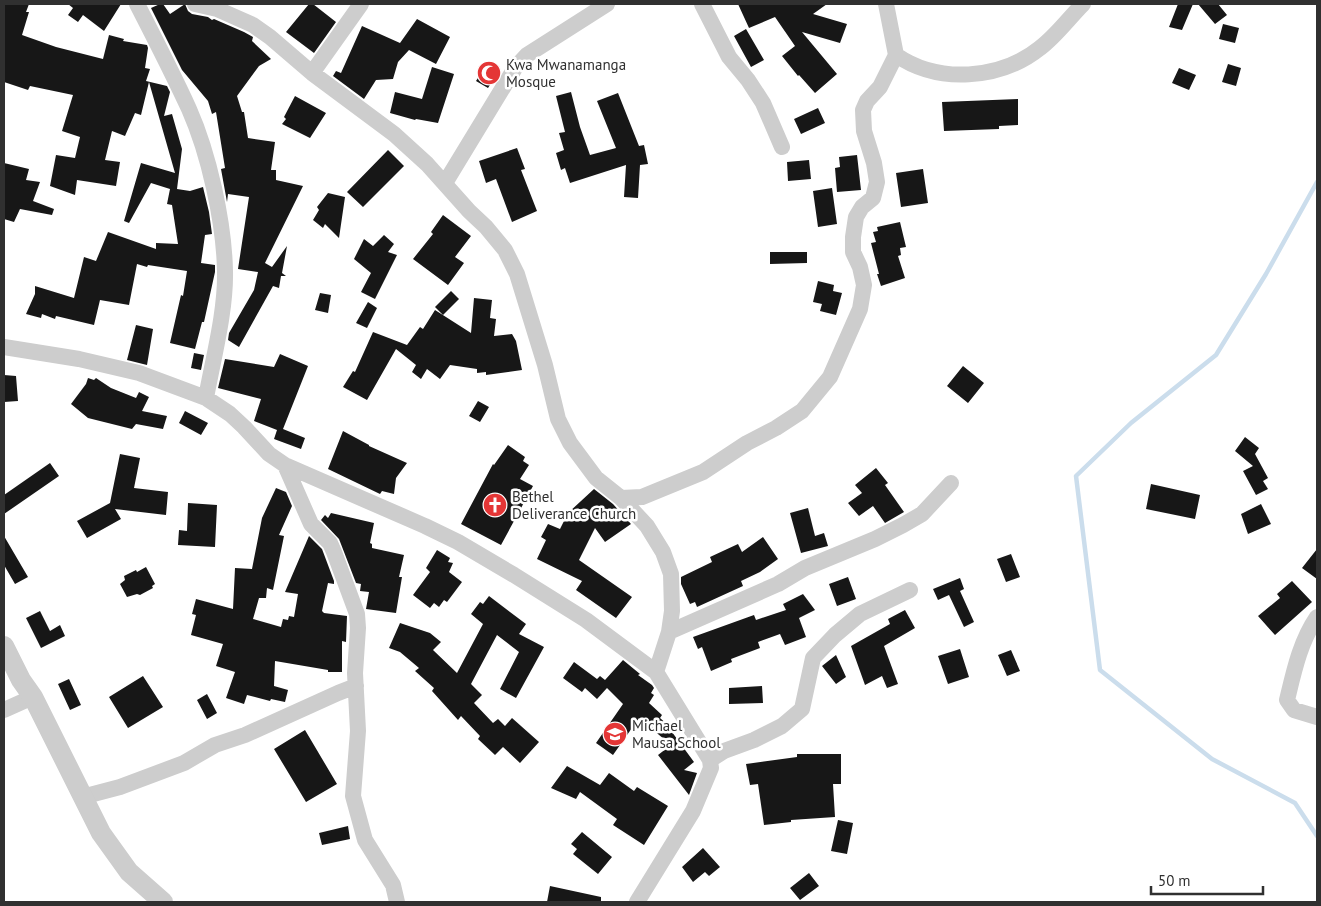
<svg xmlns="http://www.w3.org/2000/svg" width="1321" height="906" font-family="'PT Sans',sans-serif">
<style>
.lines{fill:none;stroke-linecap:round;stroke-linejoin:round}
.stream{stroke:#cbddec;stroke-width:4.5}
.building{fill:#171717}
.minor{stroke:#cdcdcd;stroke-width:16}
.tertiary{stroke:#cdcdcd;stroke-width:20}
.labels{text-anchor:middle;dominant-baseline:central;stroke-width:5;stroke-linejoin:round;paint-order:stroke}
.poi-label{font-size:15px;fill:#303030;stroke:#fff;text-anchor:start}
</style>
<rect width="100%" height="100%" fill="#fff"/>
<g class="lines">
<path class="stream" d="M 1317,182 L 1266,274 L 1216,355 L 1131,423 L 1076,476 L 1100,670 L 1212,759 L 1295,803 L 1317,836"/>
</g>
<path class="building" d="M 4,4 L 29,4 L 26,12 L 29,12 L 22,35 L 56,47 L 103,59 L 109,35 L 124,39 L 123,41 L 147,45 L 148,48 L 145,68 L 150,69 L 146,81 L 167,86 L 170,92 L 164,116 L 172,114 L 182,149 L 177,189 L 190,191 L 203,187 L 209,212 L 212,234 L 205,235 L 201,263 L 215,265 L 215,272 L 204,322 L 202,322 L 195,349 L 170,343 L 181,295 L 183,296 L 187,271 L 148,265 L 147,267 L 137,264 L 129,305 L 100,300 L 94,325 L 56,316 L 55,319 L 42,314 L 41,318 L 26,314 L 35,294 L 35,286 L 74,298 L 84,257 L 96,261 L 108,232 L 156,249 L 156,243 L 178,244 L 172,205 L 167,204 L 170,189 L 151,183 L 129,223 L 124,221 L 141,163 L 175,173 L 149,82 L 141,115 L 135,113 L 125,136 L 112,131 L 105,160 L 120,162 L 116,186 L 77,180 L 75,195 L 50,186 L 56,155 L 75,158 L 80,137 L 62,131 L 73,95 L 30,86 L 28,90 L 4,82 Z
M 68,4 L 121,4 L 104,31 L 83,15 L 78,22 L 68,15 L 73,8 Z
M 160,4 L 163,4 L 170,14 L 185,4 L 188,11 L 192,14 L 208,17 L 212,20 L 214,19 L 244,32 L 253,37 L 252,41 L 271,59 L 259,66 L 237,96 L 242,112 L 244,112 L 248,138 L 275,142 L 271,170 L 276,170 L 276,180 L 303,186 L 265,263 L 272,267 L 287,246 L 282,273 L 286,276 L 281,276 L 279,288 L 273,286 L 239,347 L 228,340 L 229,333 L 254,290 L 258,272 L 238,269 L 249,197 L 228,194 L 227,202 L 221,169 L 225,168 L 216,112 L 212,114 L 208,101 L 182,70 L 151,8 Z
M 309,4 L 313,4 L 336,22 L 314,53 L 286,32 Z
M 738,4 L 827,4 L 813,14 L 847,24 L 840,43 L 802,32 L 837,74 L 815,93 L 799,75 L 798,76 L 782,56 L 795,46 L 775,17 L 749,28 Z
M 1178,4 L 1193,4 L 1182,30 L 1169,27 Z
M 1198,4 L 1218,4 L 1227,15 L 1215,24 Z
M 417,19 L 450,37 L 436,64 L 409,50 L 398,62 L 393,79 L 376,80 L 364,99 L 333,76 L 336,71 L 341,73 L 362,26 L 400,43 Z
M 1223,24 L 1239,28 L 1235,43 L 1219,39 Z
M 746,29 L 764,60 L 751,67 L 734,36 Z
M 488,62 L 500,69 L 488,88 L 476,81 Z
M 1228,64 L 1241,68 L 1236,86 L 1222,82 Z
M 432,67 L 454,74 L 438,123 L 416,119 L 415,120 L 390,113 L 395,92 L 422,99 Z
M 1179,68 L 1196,75 L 1189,90 L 1172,83 Z
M 571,92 L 580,127 L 590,155 L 616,148 L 597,101 L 618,93 L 639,146 L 644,145 L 648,164 L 640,165 L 638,198 L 624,197 L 626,165 L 570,183 L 565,168 L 561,170 L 556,153 L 564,150 L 559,133 L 565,132 L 556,96 Z
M 295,96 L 326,113 L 310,138 L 282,124 L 286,119 L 284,117 Z
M 1018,99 L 1018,125 L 999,126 L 999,129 L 944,131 L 942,102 Z
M 818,108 L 825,123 L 801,134 L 794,119 Z
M 517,148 L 525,169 L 521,170 L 537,211 L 512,222 L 496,179 L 486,183 L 479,161 Z
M 388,150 L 404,166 L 363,207 L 347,192 Z
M 857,155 L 861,190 L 837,192 L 835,168 L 840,167 L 839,157 Z
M 809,160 L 811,179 L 788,181 L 787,162 Z
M 4,163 L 29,169 L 26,180 L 40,182 L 33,201 L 54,209 L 52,215 L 20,209 L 14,222 L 4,219 Z
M 923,169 L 928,203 L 901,207 L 896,173 Z
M 832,188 L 837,224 L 818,227 L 813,191 Z
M 328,193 L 345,197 L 339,238 L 325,224 L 323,228 L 313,220 L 319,210 L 317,207 Z
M 443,215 L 471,236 L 455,257 L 464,263 L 448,285 L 413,259 L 433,234 L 431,232 Z
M 900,222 L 906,247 L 900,248 L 901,255 L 898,256 L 905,278 L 881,286 L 877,274 L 879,274 L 871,243 L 876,242 L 873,232 L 878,231 L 877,227 Z
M 384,235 L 394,244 L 388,252 L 397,255 L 375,299 L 361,292 L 371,273 L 354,259 L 364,239 L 373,246 Z
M 770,252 L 807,252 L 807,263 L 770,264 Z
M 818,281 L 834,285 L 833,291 L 842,293 L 836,315 L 820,311 L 822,304 L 813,302 Z
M 451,291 L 459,299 L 443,315 L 435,307 Z
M 320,293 L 331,295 L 328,313 L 315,310 Z
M 474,298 L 492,300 L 490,318 L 496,319 L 494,336 L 512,334 L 516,341 L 522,370 L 486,375 L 486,372 L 477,373 L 477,369 L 450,365 L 440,379 L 427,369 L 421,379 L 412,372 L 416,365 L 396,349 L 367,400 L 343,387 L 353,371 L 355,372 L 373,332 L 407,345 L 420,327 L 423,329 L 435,310 L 471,333 Z
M 368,302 L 377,308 L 367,328 L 356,323 Z
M 136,325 L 153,329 L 147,365 L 127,360 Z
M 194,353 L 204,355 L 201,370 L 191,368 Z
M 280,354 L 308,366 L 283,429 L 305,438 L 301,449 L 274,439 L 277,430 L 254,421 L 261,399 L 218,388 L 225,359 L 274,367 Z
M 963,366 L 984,383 L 968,403 L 947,386 Z
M 4,375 L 16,376 L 18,401 L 4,402 Z
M 88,378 L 94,380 L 96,378 L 111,388 L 136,398 L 139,392 L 149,397 L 142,411 L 167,416 L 163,429 L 136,424 L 132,429 L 88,418 L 71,404 L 86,384 Z
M 478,401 L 489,407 L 480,422 L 469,416 Z
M 185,411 L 208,423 L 201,435 L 179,423 Z
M 343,431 L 369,445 L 369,446 L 407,463 L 396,478 L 394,494 L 382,491 L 380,494 L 328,469 Z
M 1245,437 L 1259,448 L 1255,454 L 1268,478 L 1263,481 L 1268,489 L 1256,495 L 1243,471 L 1253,466 L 1235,451 Z
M 508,445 L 525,457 L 523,461 L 529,465 L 520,479 L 533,486 L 501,545 L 461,524 L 493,464 L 494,465 Z
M 120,454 L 140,458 L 134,488 L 168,492 L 166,515 L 115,509 L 121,519 L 87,538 L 77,521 L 110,503 Z
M 50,463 L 59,476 L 4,514 L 4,495 Z
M 876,468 L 888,483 L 885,485 L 904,512 L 885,523 L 873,506 L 859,516 L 848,503 L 862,493 L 855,485 Z
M 1151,484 L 1200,495 L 1195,519 L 1146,509 Z
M 276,488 L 286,492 L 292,506 L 279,535 L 284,536 L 273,590 L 267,588 L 266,598 L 259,598 L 253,619 L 281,627 L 283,619 L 288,620 L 289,616 L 294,617 L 298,594 L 285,592 L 309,536 L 322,549 L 334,581 L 334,584 L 328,583 L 322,611 L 324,613 L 347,616 L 346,642 L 342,641 L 342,672 L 328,672 L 328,670 L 275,661 L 274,686 L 288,690 L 285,702 L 271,699 L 270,701 L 247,695 L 244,704 L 226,698 L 235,672 L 216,666 L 223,644 L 191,635 L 196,615 L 192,614 L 196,599 L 233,609 L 235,568 L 252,569 L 262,518 Z
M 594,489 L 613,504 L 631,524 L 605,542 L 595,528 L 579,560 L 632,597 L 616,618 L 576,590 L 582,581 L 537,559 L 546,540 L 541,537 L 548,524 L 560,529 L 568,513 Z
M 188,503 L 217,505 L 215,547 L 178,545 L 179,530 L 187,531 Z
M 1261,504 L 1271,524 L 1248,534 L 1241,514 Z
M 808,508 L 815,536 L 824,533 L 828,546 L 801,553 L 790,513 Z
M 331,513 L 374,523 L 370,543 L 372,544 L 372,548 L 404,555 L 399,577 L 402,577 L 396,613 L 366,609 L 369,592 L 360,591 L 361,584 L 356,583 L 339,539 L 321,520 L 325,515 L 328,518 Z
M 4,536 L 28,577 L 15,584 L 4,565 Z
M 763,537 L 778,559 L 760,572 L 741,581 L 743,586 L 697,607 L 695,602 L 690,604 L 681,584 L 681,577 L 712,562 L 710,557 L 738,544 L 742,552 Z
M 1317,549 L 1317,579 L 1302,568 Z
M 437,550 L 450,558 L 448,562 L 453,563 L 449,572 L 462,582 L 447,602 L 444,600 L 439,607 L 434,603 L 430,608 L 413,595 L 430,572 L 426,568 Z
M 1011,554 L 1020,577 L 1006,582 L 997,559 Z
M 146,567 L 155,584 L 152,586 L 153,588 L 140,595 L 137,594 L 127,597 L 120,584 L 125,580 L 124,576 L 136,570 L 137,572 Z
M 848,577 L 856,599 L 837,606 L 829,584 Z
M 960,578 L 964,589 L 960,591 L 974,622 L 964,627 L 949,595 L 938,600 L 933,589 Z
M 1292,581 L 1312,602 L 1275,635 L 1258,616 L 1280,598 L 1277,594 Z
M 803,594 L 815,610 L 799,618 L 806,637 L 785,645 L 780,634 L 758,642 L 760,648 L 731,659 L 732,662 L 711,671 L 702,647 L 698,649 L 693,637 L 754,615 L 756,620 L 786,610 L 783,604 Z
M 489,596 L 526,624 L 519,634 L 544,647 L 516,698 L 500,689 L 519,652 L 497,635 L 471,684 L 482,695 L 474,703 L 493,723 L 498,719 L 505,726 L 512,718 L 539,742 L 520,763 L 503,747 L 495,755 L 478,739 L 480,736 L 461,716 L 458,720 L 432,691 L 434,688 L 415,671 L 419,668 L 400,652 L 389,648 L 400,623 L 430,633 L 441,642 L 433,650 L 457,673 L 483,624 L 471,614 L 480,602 L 483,604 Z
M 905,610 L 915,628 L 884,646 L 898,684 L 887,688 L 882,676 L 865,685 L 851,646 L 890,624 L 888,619 Z
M 40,611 L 50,631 L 60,625 L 65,636 L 41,648 L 26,618 Z
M 960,649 L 969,677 L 948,684 L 938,656 Z
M 1011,650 L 1020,671 L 1007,676 L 998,655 Z
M 836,655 L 846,677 L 836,684 L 822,666 Z
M 623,660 L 640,674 L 638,675 L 652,685 L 654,688 L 651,693 L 654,695 L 649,703 L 662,715 L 660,718 L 670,727 L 669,728 L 694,762 L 684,770 L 697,773 L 689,795 L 658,755 L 671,745 L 639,718 L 613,755 L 596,743 L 623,704 L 607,688 L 597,699 L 585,688 L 582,692 L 563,678 L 574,662 L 597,679 L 600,676 L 605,680 Z
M 143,676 L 163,707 L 128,728 L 109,697 Z
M 69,679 L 81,705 L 70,710 L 58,684 Z
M 762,686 L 763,703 L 729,704 L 729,688 Z
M 207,694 L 217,713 L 207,719 L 197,700 Z
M 305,730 L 337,784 L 306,802 L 274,749 Z
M 797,754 L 841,754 L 841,784 L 833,784 L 835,817 L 791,820 L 791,822 L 764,825 L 758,784 L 750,785 L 746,764 L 797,757 Z
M 567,766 L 600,785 L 609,773 L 634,791 L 637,787 L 668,806 L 644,845 L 613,825 L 617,819 L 580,792 L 576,799 L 551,788 Z
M 838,820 L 853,823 L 847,854 L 831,851 Z
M 348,826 L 350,839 L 322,845 L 319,833 Z
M 582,832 L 612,857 L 598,874 L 573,854 L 577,849 L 571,844 Z
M 703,848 L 720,867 L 709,876 L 705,872 L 693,882 L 682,867 Z
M 809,873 L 819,886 L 800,900 L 790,888 Z
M 550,886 L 601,897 L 601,902 L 547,902 Z"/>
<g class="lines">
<path class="minor" d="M 137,4 C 155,39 173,74 189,109 C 209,154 224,222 225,271 C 226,311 213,359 206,398
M 195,4 L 217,9 L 253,25 L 270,37 L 312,73 L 394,134 L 427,164 L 469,211 L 486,227 L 505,250 L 517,274 L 545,365 L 558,419 L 570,443 L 596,478 L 621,498 L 647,526 L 663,552 L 671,574 L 672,611 L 669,632 L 656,672
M 702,4 L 729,57 L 748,80 L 763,103 L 782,147
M 896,55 C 938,84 1000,80 1040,48 C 1056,36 1069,18 1083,4
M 312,73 L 361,4
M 445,183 L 515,68 L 527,55 L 607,4
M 4,347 L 79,359 L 139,373 L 206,398 L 230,414 L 244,427 L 269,454 L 285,465 L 425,526 L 458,542 L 514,575 L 586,620 L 656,672 L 710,760 L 711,768 L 693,811 L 637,902
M 285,465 L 311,524 L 330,543 L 334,552 L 357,614 L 358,628 L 355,673 L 358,731 L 353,796 L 365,840 L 393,885 L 397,902
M 621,498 L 642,497 L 703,472 L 747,443 L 776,428 L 802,411 L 830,377 L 860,309 L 864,285 L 860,267 L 853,252 L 853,237 L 856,217 L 862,207 L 873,198 L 877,182 L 874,163 L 864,131 L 863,110 L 867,101 L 880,87 L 896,55 L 886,4
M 1317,617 C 1300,642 1294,671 1287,700 L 1294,710 L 1317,717
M 669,632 L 778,584 L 805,568 L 875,539 L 903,525 L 922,514 L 951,483
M 4,710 L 33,697
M 710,760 L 724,751 L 754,740 L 782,726 L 802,709 L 813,658 L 835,635 L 860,614 L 910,590
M 82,797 L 120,787 L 184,763 L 215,745 L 245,735 L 338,693 L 356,686"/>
<path class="tertiary" d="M 4,646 L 21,680 L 33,697 L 101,833 L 129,872 L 163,902"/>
</g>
<defs>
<g id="mosque-disc" transform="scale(1.25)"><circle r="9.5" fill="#e43636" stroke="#fff"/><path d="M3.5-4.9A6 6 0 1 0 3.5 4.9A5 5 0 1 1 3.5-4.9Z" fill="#fff"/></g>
<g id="church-disc" transform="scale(1.25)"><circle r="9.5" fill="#e43636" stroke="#fff"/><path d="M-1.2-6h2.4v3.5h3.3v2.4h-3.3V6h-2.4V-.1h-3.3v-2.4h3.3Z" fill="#fff"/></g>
<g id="school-disc" transform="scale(1.25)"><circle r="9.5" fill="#e43636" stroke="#fff"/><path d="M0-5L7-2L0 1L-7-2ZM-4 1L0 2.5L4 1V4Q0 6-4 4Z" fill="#fff"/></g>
</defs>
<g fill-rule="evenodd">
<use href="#mosque-disc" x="489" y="73"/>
<use href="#church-disc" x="495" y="505"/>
<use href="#school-disc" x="615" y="734"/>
</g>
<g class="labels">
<g class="poi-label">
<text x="506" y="64">Kwa Mwanamanga<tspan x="506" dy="17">Mosque</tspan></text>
<text x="512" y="496">Bethel<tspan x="512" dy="17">Deliverance Church</tspan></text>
<text x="632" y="725">Michael<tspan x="632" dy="17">Mausa School</tspan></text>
</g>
</g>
<rect width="1321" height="906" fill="none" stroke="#303030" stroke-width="10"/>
<path d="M1151 886v8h112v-8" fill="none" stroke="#303030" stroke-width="2.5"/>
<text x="1158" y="886" font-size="15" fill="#303030" stroke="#ffffff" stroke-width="4" paint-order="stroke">50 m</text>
</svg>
